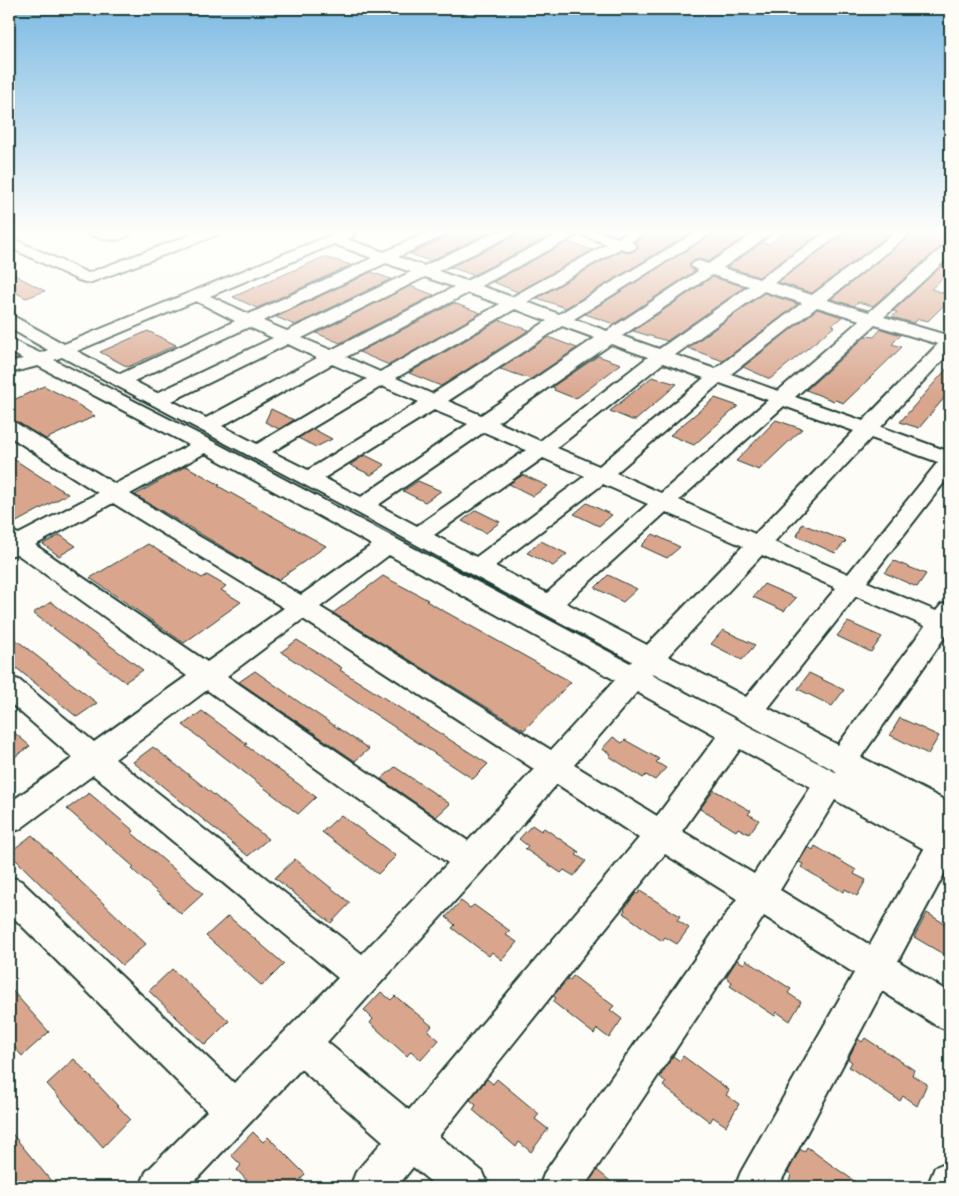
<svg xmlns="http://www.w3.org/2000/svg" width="959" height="1196" font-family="Mali,sans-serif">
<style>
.building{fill:#d9a58d;stroke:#1f3d34}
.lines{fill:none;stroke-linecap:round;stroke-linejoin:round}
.minor-casing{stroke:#1f3d34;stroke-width:4}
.minor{fill:#fdfcf7;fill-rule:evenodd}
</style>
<rect width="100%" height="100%" fill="#fdfcf7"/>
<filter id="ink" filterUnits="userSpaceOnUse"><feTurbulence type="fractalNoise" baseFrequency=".02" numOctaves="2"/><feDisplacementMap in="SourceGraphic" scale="10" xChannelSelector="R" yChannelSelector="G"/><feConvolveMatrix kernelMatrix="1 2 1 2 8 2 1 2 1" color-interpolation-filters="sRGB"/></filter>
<g filter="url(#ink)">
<path class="building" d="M 449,232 L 491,232 L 430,261 L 410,254 L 446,237 Z
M 516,232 L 533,232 L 549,237 L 473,275 L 450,267 L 513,237 Z
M 647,232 L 692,232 L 566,308 L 537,298 L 621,250 L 628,253 L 635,251 L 639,246 L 634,242 Z
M 715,232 L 724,232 L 744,238 L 708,262 L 700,259 L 692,261 L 689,266 L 695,271 L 614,324 L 585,314 Z
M 785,232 L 823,232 L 759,277 L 727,267 L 762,243 L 769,244 Z
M 845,232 L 893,232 L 812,293 L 778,282 Z
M 914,232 L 950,232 L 950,242 L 944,244 L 873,306 L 858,302 L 854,306 L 831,299 Z
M 567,242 L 593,250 L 518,292 L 493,282 Z
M 324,257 L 351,265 L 257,308 L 233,297 Z
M 950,258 L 950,271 L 931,289 L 950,295 L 950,299 L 928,321 L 919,319 L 913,323 L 892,317 L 897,312 L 893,311 Z
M 9,272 L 45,291 L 26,298 L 9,289 Z
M 371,272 L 391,279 L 295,325 L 276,317 Z
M 712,277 L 745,287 L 667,341 L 633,331 Z
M 410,286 L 434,295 L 340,343 L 316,333 Z
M 764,293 L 798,304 L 723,361 L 688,348 Z
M 454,303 L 481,313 L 389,365 L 359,352 Z
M 817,309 L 842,317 L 832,325 L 835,326 L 770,379 L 743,367 Z
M 500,320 L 529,330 L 441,386 L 409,373 Z
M 881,329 L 901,335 L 892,344 L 902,347 L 844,403 L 835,400 L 834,401 L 806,390 L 866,336 L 874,337 Z
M 148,331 L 176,345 L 128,367 L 100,352 Z
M 548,337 L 577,348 L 531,379 L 500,369 Z
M 598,356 L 621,364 L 578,397 L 574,398 L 554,390 L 555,388 L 552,387 Z
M 950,365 L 950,391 L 919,428 L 900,422 Z
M 652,377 L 677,384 L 636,420 L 632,420 L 610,411 Z
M 44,386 L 71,400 L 95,416 L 46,439 L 9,418 L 9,402 Z
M 715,398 L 738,406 L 694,445 L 670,435 Z
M 271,409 L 294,420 L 279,429 L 265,422 Z
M 776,420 L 802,429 L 759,470 L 736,461 Z
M 313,429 L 319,432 L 332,439 L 316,447 L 298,438 Z
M 365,455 L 385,465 L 371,475 L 350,465 Z
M 9,456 L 38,475 L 68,494 L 9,526 Z
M 186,466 L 220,485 L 218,486 L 326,546 L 278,580 L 135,495 Z
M 523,475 L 548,486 L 533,496 L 509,484 Z
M 418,481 L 441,491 L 425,502 L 403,491 Z
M 587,503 L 612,515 L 599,526 L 574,514 Z
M 476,510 L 500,522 L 486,533 L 462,521 Z
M 802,524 L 846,541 L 835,553 L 797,536 Z
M 653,534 L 680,547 L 667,558 L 641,546 Z
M 60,535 L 76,546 L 59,556 L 43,544 Z
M 541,541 L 567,554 L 553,566 L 527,553 Z
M 148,544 L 202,578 L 207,575 L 226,586 L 221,590 L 241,602 L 184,643 L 90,578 Z
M 894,561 L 926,574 L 917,587 L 885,573 Z
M 608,575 L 637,589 L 623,602 L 595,588 Z
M 383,576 L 428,600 L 426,601 L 571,682 L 524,730 L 333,613 Z
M 764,584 L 796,598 L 784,611 L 753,597 Z
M 51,602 L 104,641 L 143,670 L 125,682 L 33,613 Z
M 848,622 L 882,637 L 871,652 L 837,636 Z
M 723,630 L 755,645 L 742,660 L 711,644 Z
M 9,634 L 57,672 L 97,703 L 77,717 L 9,662 Z
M 297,640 L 342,668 L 340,670 L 488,764 L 473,779 L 281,652 Z
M 255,671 L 299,702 L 369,749 L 355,761 L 239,682 Z
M 809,673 L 844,690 L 832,706 L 798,689 Z
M 202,711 L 247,744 L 245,745 L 316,797 L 298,814 L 183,725 Z
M 900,718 L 939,736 L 928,754 L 890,735 Z
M 9,728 L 30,746 L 9,761 Z
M 613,737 L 622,743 L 625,740 L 659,759 L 656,762 L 666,768 L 655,780 L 646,775 L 643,778 L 609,756 L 611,754 L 602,749 Z
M 153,747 L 198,782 L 268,839 L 248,856 L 133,762 Z
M 395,767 L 437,795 L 450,804 L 436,817 L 381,779 Z
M 714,790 L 751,811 L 748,814 L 759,820 L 749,834 L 738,828 L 736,831 L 700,809 Z
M 89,793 L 134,831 L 132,833 L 203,894 L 181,914 L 132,869 L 134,867 L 67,809 Z
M 341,815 L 396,856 L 378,874 L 322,832 Z
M 532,825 L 541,831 L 544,828 L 579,852 L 576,855 L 586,861 L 574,876 L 564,870 L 561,873 L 525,849 L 528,846 L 519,839 Z
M 32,835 L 146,944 L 122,965 L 9,853 Z
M 815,846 L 856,870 L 854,874 L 866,880 L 857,896 L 845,889 L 843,892 L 801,867 L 803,864 L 799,862 L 808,847 L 813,850 Z
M 295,859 L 350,903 L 331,923 L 275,878 Z
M 640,891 L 680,916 L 677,920 L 689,928 L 677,944 L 665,937 L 662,941 L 623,913 L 625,910 L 624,909 L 636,893 L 638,894 Z
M 461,901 L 470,908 L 474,905 L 510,931 L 506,935 L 517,942 L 502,960 L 492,952 L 489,956 L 452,928 L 455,925 L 446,917 Z
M 927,913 L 950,927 L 950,958 L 914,937 Z
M 228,916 L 284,964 L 262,986 L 206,936 Z
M 737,960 L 744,964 L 746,960 L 791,989 L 788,993 L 801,1002 L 790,1021 L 777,1012 L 775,1016 L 730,986 L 732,982 L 726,977 Z
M 172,969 L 229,1021 L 205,1045 L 149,991 Z
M 573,976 L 614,1006 L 610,1010 L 622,1019 L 609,1038 L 597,1029 L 594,1034 L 553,1002 L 556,998 L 553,996 L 568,979 L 570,980 Z
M 9,987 L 49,1032 L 22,1056 L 9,1041 Z
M 381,992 L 391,1000 L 395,996 L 432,1026 L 428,1031 L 439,1040 L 421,1060 L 411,1051 L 407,1056 L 370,1023 L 373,1019 L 364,1010 Z
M 865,1038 L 914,1070 L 912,1075 L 927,1084 L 917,1106 L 903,1096 L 900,1101 L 849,1067 L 852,1062 L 848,1059 L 858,1039 L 862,1042 Z
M 673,1056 L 680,1061 L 683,1056 L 729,1090 L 726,1095 L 739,1104 L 726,1126 L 713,1117 L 710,1122 L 663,1086 L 666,1082 L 660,1077 Z
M 74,1059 L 130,1119 L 103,1147 L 47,1084 Z
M 487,1079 L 493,1084 L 497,1079 L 539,1114 L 535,1119 L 548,1129 L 531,1152 L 519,1142 L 516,1147 L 473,1110 L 476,1105 L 470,1100 Z
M 9,1130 L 32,1158 L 56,1187 L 9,1187 Z
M 253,1132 L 263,1142 L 268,1137 L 305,1174 L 295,1187 L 253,1187 L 237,1170 L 241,1165 L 231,1155 Z
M 807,1147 L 833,1166 L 863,1187 L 797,1187 L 789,1181 L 791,1175 L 788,1172 L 800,1149 L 804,1152 Z
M 597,1170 L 617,1187 L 586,1187 Z"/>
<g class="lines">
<g class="minor-casing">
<path id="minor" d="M 89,232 L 132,232 C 122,244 104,239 91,235 Z
M 198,232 L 219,232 L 217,235 L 89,283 L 78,280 L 9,247 L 9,237 L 88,273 Z
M 338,232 L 355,232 L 353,236 L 347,239 L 384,252 L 428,232 L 447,232 L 445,235 L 398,257 L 424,266 L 495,232 L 514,232 L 512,235 L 438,271 L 466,281 L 562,232 L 600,232 L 618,238 L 627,232 L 645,232 L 631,242 L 637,246 L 634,249 L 629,251 L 621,248 L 527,302 L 559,314 L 696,232 L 713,232 L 574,319 L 607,331 L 698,271 L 691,266 L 693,263 L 699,261 L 708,264 L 756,232 L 773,232 L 723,268 L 759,279 L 826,232 L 843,232 L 774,283 L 812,295 L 896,232 L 912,232 L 827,300 L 869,312 L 945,245 L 950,244 L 950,256 L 884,317 L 950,336 L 950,352 L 881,427 L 950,452 L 950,475 L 867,582 L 936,611 L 941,605 L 950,602 L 950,636 L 946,635 L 861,757 L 950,803 L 950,831 L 948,830 L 950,832 L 950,863 L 898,961 L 950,993 L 950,1031 L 937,1026 L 882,991 L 778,1187 L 735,1187 L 741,1172 L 854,973 L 764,916 L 584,1187 L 539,1187 L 545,1172 L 737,899 L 665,854 L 439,1136 L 483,1172 L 489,1187 L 437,1187 L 413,1167 L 397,1187 L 350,1187 L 356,1172 L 383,1141 L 301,1069 L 189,1187 L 140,1187 L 146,1172 L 207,1111 L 9,913 L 9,876 L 21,881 L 234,1083 L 338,978 L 93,775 L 20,829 L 9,833 L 9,803 L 73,758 L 9,702 L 9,677 L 19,680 L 94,742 L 187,676 L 17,554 L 9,556 L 9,531 L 19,534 L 98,493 L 9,436 L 9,421 L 16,423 L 115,484 L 189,445 L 38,366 L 9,373 L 9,362 L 23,359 L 9,351 L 9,339 L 40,353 L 48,350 L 9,328 L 9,316 L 15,317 L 64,344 ZM 579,234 L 607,244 L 512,297 L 481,286 ZM 334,244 L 372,258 L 249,314 L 210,296 ZM 386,263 L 411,272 L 287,331 L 263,321 ZM 712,275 L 749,286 L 659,349 L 622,336 ZM 425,277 L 454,287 L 331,350 L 302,338 ZM 764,291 L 802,303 L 715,369 L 675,355 ZM 468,293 L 500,304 L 380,372 L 346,357 ZM 196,301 L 235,321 L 120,374 L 77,351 ZM 817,307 L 860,320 L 778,391 L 731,374 ZM 515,309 L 547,321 L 432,394 L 396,378 ZM 875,325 L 938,344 L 863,421 L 795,397 ZM 562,326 L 595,338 L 481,415 L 448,401 ZM 249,327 L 273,338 L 157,393 L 134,381 ZM 288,344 L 317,358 L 206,418 L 172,401 ZM 611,344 L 648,357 L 540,441 L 498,422 ZM 62,357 L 354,511 L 632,661 L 630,663 L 212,441 L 54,360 ZM 663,363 L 704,378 L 599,466 L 557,448 ZM 332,364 L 367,379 L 257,444 L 222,426 ZM 720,383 L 768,400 L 661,493 L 616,473 ZM 382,386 L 419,402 L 308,470 L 272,452 ZM 784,406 L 854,431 L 755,534 L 679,500 ZM 434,410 L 468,424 L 361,497 L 324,478 ZM 484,432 L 526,450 L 417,526 L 378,505 ZM 871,438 L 938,462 L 848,574 L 774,542 ZM 205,453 L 372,545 L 301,595 L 186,529 L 130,494 ZM 543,458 L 585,476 L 476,557 L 434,535 ZM 603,484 L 648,504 L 547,593 L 495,566 ZM 113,503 L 284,608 L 207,662 L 35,545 ZM 666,512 L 743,546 L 647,645 L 566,603 ZM 389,555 L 615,680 L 551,750 L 320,607 ZM 762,555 L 836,588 L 746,697 L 668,656 ZM 856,596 L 925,626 L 838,745 L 768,708 ZM 303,619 L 534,769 L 468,841 L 227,676 ZM 653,673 L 832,769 L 837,772 L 835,772 L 652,675 ZM 207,690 L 448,863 L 362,954 L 115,759 ZM 637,692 L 717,736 L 657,816 L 574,765 ZM 740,749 L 811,787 L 754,874 L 682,831 ZM 557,784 L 639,838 L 409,1110 L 327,1042 L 482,871 ZM 835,800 L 924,849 L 870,945 L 780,890 Z
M 950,1161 L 950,1187 L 927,1187 L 935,1167 Z"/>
</g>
<use href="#minor" class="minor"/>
</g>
</g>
<linearGradient id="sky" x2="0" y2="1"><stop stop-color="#7dbae3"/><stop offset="0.58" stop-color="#fefefb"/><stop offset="1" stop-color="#fefefb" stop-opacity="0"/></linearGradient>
<rect width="959" height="399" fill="url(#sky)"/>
<rect width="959" height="1196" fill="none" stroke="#fdfcf7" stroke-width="30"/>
<rect x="15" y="15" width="929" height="1166" fill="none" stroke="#1f3d34" stroke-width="2" filter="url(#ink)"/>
</svg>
